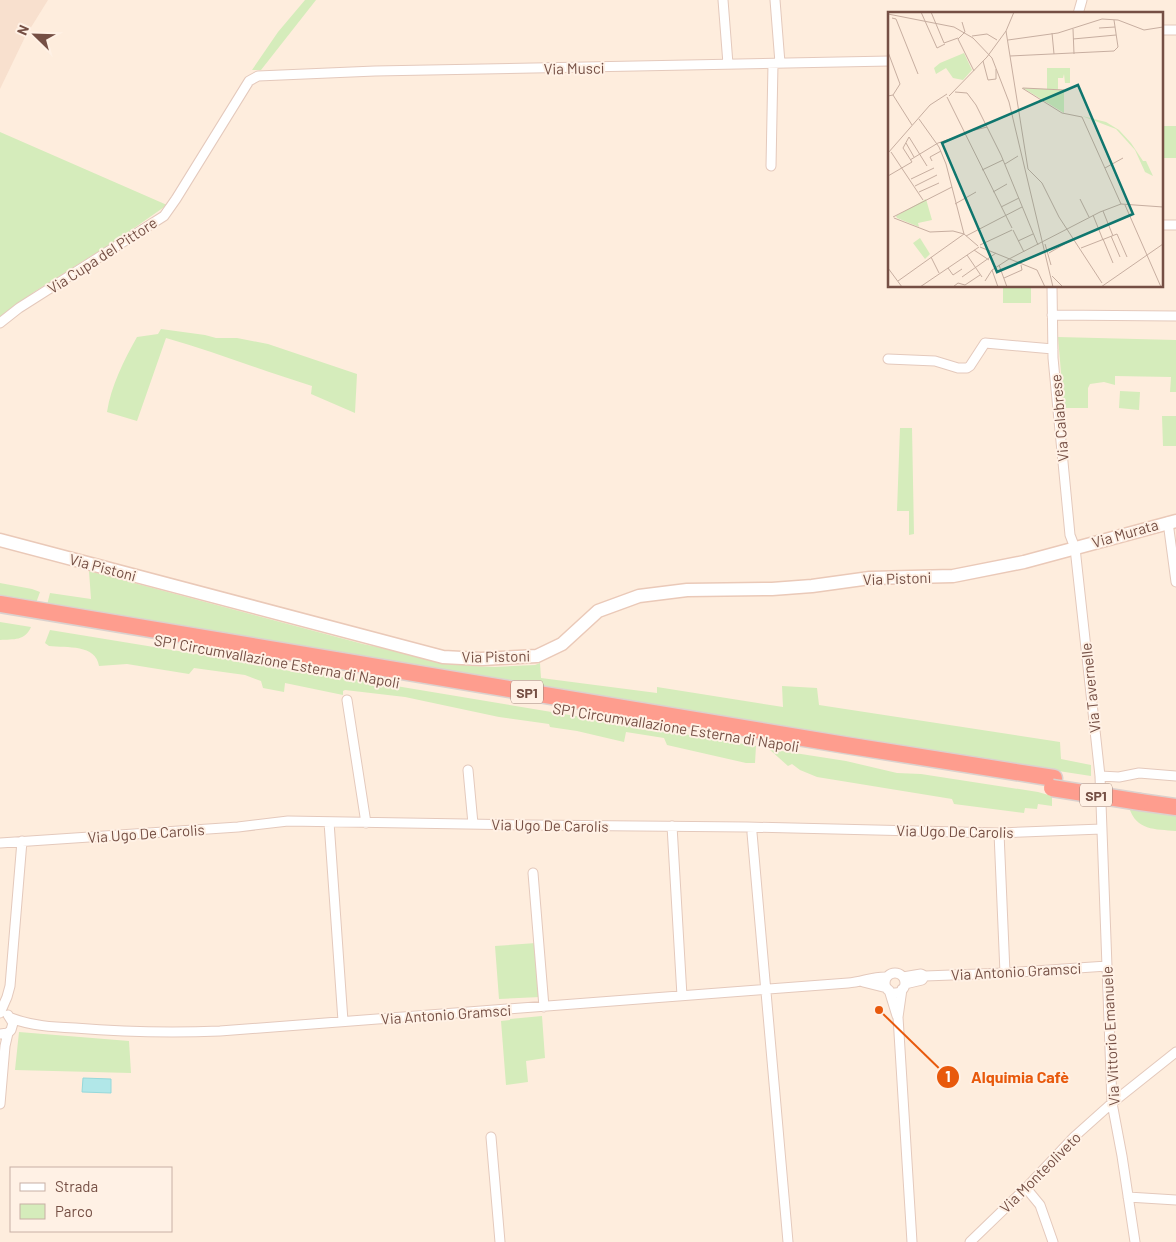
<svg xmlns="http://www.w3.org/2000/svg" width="1176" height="1242" font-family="Barlow,sans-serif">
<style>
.residential{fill:#f8e0ce}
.green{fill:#d5ecbb}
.water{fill:#b1e7e8;stroke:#96d9db}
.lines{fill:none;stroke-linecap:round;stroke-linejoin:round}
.street-casing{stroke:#e4c9bc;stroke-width:11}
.secondary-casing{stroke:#eac9b8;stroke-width:15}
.highway-casing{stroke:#dbd1ce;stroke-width:19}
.street{stroke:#fff;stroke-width:9}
.secondary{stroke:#fff;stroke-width:12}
.highway{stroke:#fe9d8e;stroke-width:16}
.highway-bridge-casing{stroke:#dbd1ce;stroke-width:19;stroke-linecap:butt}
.highway-bridge{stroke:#fe9d8e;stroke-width:16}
.labels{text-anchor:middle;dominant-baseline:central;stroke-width:4;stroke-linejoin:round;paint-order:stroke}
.shield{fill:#fff1e5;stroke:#9e8074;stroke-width:1}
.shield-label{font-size:14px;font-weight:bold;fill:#754f44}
.street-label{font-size:15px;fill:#754f44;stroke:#fff1e5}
.inset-road{fill:none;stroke:#c7aea0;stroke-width:1}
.view{fill:#0f766e;fill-opacity:0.15;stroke:#0f766e;stroke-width:2.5}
.inset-edge{fill:none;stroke:#754f44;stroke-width:2.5}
.leader{fill:none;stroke:#e8590c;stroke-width:2}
.callout-dot{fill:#e8590c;stroke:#fff1e5;stroke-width:2}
.mark-label{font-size:15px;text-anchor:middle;font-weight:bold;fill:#fff}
.callout-label{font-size:16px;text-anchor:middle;font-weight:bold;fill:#e8590c;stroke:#fff1e5;stroke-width:4;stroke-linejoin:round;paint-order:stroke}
</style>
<rect width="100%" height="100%" fill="#feeddd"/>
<path class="residential" d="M 0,0 L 48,0 L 25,37 L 0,89 Z"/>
<path class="green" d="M 305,0 L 316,0 L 261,70 L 252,70 L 278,32 Z
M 1162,126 L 1176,126 L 1176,158 L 1162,158 Z
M 0,132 L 167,205 L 120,238 L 34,292 L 0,318 Z
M 1003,286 L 1031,286 L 1031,303 L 1003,303 Z
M 161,329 L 205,335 L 216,338 L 237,338 L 268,344 L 357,374 L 355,413 L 311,394 L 312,386 C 263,371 215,352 166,338 L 137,421 L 107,412 C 111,386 124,360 137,337 L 158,334 Z
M 1058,337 L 1176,340 L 1176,392 L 1170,392 L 1171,377 L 1115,376 L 1115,385 L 1104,382 L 1090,384 L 1088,388 L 1088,408 L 1064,408 Z
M 1120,391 L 1140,392 L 1139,410 L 1119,408 Z
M 1162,416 L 1176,416 L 1176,446 L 1163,446 Z
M 900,428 L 912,428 L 914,534 L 909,535 L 909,511 L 897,511 Z
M 89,571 L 363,644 L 442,661 L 472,666 L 495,667 L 535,665 L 540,663 L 541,678 L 657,693 L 657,687 L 783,707 L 782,686 L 817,688 L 819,705 L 1060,742 L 1061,759 L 1091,765 L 1091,776 L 812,733 L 47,605 L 50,593 L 91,599 Z
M 0,583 L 32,589 L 40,592 L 36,603 L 0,597 Z
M 0,622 L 31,627 C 25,641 14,639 0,640 Z
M 50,630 L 270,666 L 293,672 L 318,673 L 756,746 L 755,763 L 746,763 L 667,745 L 664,738 L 626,732 L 624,742 L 577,731 L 550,727 L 549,724 L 499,717 L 405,697 L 345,690 L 343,691 L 343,695 L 285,683 L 284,692 L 263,688 L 261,681 L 245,675 L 194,668 L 189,674 L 127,664 L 99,666 C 96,644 67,648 49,646 L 45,643 Z
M 769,749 L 846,761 L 897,773 L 921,774 L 1038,792 L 1052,796 L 1052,806 L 1038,804 L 1037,809 L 1025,808 L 1024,813 L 954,804 L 952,799 L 817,777 L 800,770 L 792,764 L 788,766 Z
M 1129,807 L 1176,815 L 1176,831 C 1155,829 1136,831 1129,807 Z
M 536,943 L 540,997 L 499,999 L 495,946 Z
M 542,1016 L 545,1058 L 526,1061 L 528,1082 L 506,1085 L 501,1021 L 510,1020 L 510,1019 Z
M 19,1032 L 129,1041 L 131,1073 L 15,1070 Z"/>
<path class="water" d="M 83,1078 L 111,1079 L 111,1093 L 82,1092 Z"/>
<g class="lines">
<g class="street-casing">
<path id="street" d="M 723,0 L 728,64
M 775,0 L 780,63
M 1078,14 L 1082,0
M 1162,30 L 1176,30
M 771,166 L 773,64
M 1162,225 L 1176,225
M 1052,286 L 1053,358 L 1070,535 L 1075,548 L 1100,776 L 1112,1103 L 1122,1156 L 1135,1242
M 1052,315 L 1176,316
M 0,323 L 19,308 L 164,216 L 176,199 L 249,81 L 258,76 L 375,71 L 890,61
M 888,359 L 935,361 L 958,368 L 967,368 L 970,366 L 985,343 L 1053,349
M 1168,522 L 1176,582
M 347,700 L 366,823
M 468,770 L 473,824
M 1100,776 L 1119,777 L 1139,773 L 1176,776
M 329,822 L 343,1021
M 672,826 L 682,996
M 752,833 L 788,1242
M 999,833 L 1005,973
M 0,843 L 238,827 L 288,821 L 529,825 L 747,827 L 999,833 L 1102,829
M 533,873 L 544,1007
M885 983a10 10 0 1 1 20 0a10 10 0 1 1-20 0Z
M 903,977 L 921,974 L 925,976 L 1005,973 L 1107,966
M 863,982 L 887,988
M 905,984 L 922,980 L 925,976
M 902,989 L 898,1017 L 912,1242
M 889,990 L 897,1016
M 0,1013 L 7,997 L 10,986 L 22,841
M 11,1018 C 32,1026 53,1027 75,1028 C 124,1032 172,1033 220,1031 L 848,983 C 862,982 874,976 887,977
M 0,1034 L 8,1033 L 11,1030 L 13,1023 L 8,1015
M 0,1104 L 5,1046 L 8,1033
M 491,1137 L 500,1242
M 1026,1188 L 1040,1205 L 1053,1242
M 1128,1197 L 1176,1200
M 970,1242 L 1026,1188 L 1074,1137 L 1112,1103 L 1176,1052"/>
</g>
<g class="secondary-casing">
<path id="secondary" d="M 0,540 L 443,657 L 481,659 L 537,656 L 562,644 L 598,611 L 639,596 L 687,590 L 772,589 L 812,586 L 870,578 L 953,576 L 1024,562 L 1176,521"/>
</g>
<g class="highway-casing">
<path id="highway" d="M 0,604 L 845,745 L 1054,778
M 1140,802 L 1176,807"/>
</g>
<use href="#street" class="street"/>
<use href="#secondary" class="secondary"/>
<use href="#highway" class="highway"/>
<g class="highway-bridge-casing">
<path id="highway-bridge" d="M 1052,788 L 1140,802"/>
</g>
<use href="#highway-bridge" class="highway-bridge"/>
</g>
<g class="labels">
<g class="shield">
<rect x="511" y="680.5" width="32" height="23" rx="4"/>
<rect x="1080" y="783.5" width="32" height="23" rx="4"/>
</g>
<g class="shield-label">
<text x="527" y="692">SP1</text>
<text x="1096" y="795">SP1</text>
</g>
<g class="street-label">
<text transform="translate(574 68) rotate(-1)">Via Musci</text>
<text transform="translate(102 255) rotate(-33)">Via Cupa del Pittore</text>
<text transform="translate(1059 418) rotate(-95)">Via Calabrese</text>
<text transform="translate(1125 533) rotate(-16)">Via Murata</text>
<text transform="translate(103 567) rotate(15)">Via Pistoni</text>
<text transform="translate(897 578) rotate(-2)">Via Pistoni</text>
<text transform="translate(496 656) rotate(-1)">Via Pistoni</text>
<text transform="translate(277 661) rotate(10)">SP1 Circumvallazione Esterna di Napoli</text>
<text transform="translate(1090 688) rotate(-96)">Via Tavernelle</text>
<text transform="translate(676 727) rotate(9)">SP1 Circumvallazione Esterna di Napoli</text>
<text transform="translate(550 825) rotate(1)">Via Ugo De Carolis</text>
<text transform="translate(955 831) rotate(1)">Via Ugo De Carolis</text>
<text transform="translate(146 833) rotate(-4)">Via Ugo De Carolis</text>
<text transform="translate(1016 971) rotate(-3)">Via Antonio Gramsci</text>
<text transform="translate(446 1014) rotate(-4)">Via Antonio Gramsci</text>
<text transform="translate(1110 1036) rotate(-93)">Via Vittorio Emanuele</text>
<text transform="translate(1040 1172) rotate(-45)">Via Monteoliveto</text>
</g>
</g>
<g transform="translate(888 12)">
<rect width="275" height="275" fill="#feeddd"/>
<path d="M 76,41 L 84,58 L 75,68 L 65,66 L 58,56 L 48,62 L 46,56 L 52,51 ZM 159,56 L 182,56 L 182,71 L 177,71 L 176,62 L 175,66 L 170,66 L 170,77 L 159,77 ZM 135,76 L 176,78 L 176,101 ZM 194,104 L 218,110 L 231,118 L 243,131 L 255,149 L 258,149 L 265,164 L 257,160 L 247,138 L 228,117 ZM 38,187 L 44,208 L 30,211 L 31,215 L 9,206 L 8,204 ZM 32,226 L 42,242 L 37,247 L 25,231 Z" fill="#d5ecbb"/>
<path class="inset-road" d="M 33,0 L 49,36 L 57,32M 43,0 L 56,31 L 70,26M 0,2 L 66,15 L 85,26 L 104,46 L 121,90 L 165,275M 4,6 L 8,7 L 30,62M 74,10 L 77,20 L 70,27 L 86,59M 211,16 L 227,15M 185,17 L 186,42M 118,19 L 140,157 L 154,171 L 171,205 L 214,271M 164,21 L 166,42M 84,24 L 99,22 L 109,28M 185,27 L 228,23M 120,28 L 170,21 L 214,7 L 230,8 L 256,18 L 275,15M 0,40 L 12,72 L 5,83 L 0,84M 122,44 L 226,39 L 230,35 L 226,8M 95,49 L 100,68 L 108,67 L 108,57M 134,76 L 174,101 L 194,105 L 233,192M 135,76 L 176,78M 67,80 L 79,81 L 88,93 L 113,143 L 150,233M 5,83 L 24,113M 61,84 L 99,45 L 118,19 L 126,0M 59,85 L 124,216M 31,107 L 51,135 L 58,152 L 76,222 L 90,234M 79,120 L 99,115M 18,131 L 26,145M 3,140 L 35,188M 0,141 L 42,93 L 59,82M 22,148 L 50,131 L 77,122M 44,149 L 42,145 L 53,139M 24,150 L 15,136 L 21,125 L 39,154M 117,152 L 130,144M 217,156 L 235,146M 94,158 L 115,148M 0,164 L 24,150M 23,167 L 46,156M 27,174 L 49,163M 31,180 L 51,171M 105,180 L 119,172M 192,187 L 201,205M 67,192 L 88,180M 237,193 L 273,275M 113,195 L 131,186M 215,199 L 225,224M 205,203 L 215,228M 5,205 L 64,175M 6,206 L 42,220 L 65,219 L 76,222M 125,218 L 136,240M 78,224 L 134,195M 223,224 L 232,245M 215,227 L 225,251M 130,229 L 145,222M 157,232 L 163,253M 92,233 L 124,218M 92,235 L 149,258 L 157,275M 193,236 L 229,222 L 239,245M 86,238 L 101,248M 161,241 L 187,226M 79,243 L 94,265M 43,245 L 51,261M 111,253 L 119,275M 0,256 L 14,275M 60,256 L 65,263 L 74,257M 104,258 L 110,275M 164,264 L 175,275M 74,265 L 108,241M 116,266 L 134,258 L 133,253M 10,269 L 76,222M 97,269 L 104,258 L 121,247 L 212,200 L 233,192 L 275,195M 32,275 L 91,235M 65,275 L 70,271 L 77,273 L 92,263M 213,275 L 275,232"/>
<path class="view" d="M 190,73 L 245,202 L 109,260 L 54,131 Z"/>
<rect width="275" height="275" class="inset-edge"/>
</g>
<path class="leader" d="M879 1010L948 1077"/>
<g class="callout-dot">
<circle cx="879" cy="1010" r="5"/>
<circle cx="948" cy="1077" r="12"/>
</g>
<g class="mark-label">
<text x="948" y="1082">1</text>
</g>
<g class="callout-label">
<text x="1020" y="1083">Alquimia Cafè</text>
</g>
<rect x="10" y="1167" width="162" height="65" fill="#fff1e5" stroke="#c8b0a5"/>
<rect x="20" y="1183" width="25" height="8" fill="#ffffff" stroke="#c8b0a5"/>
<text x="55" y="1192" font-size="15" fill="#754f44">Strada</text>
<rect x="20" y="1204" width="25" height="15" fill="#d5ecbb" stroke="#c8b0a5"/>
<text x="55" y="1217" font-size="15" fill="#754f44">Parco</text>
<g transform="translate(35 35) rotate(293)" stroke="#fff1e5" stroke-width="4" paint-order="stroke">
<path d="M0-4L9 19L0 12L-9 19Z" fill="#754f44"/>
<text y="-8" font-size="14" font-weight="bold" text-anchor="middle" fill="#754f44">N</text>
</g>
</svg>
